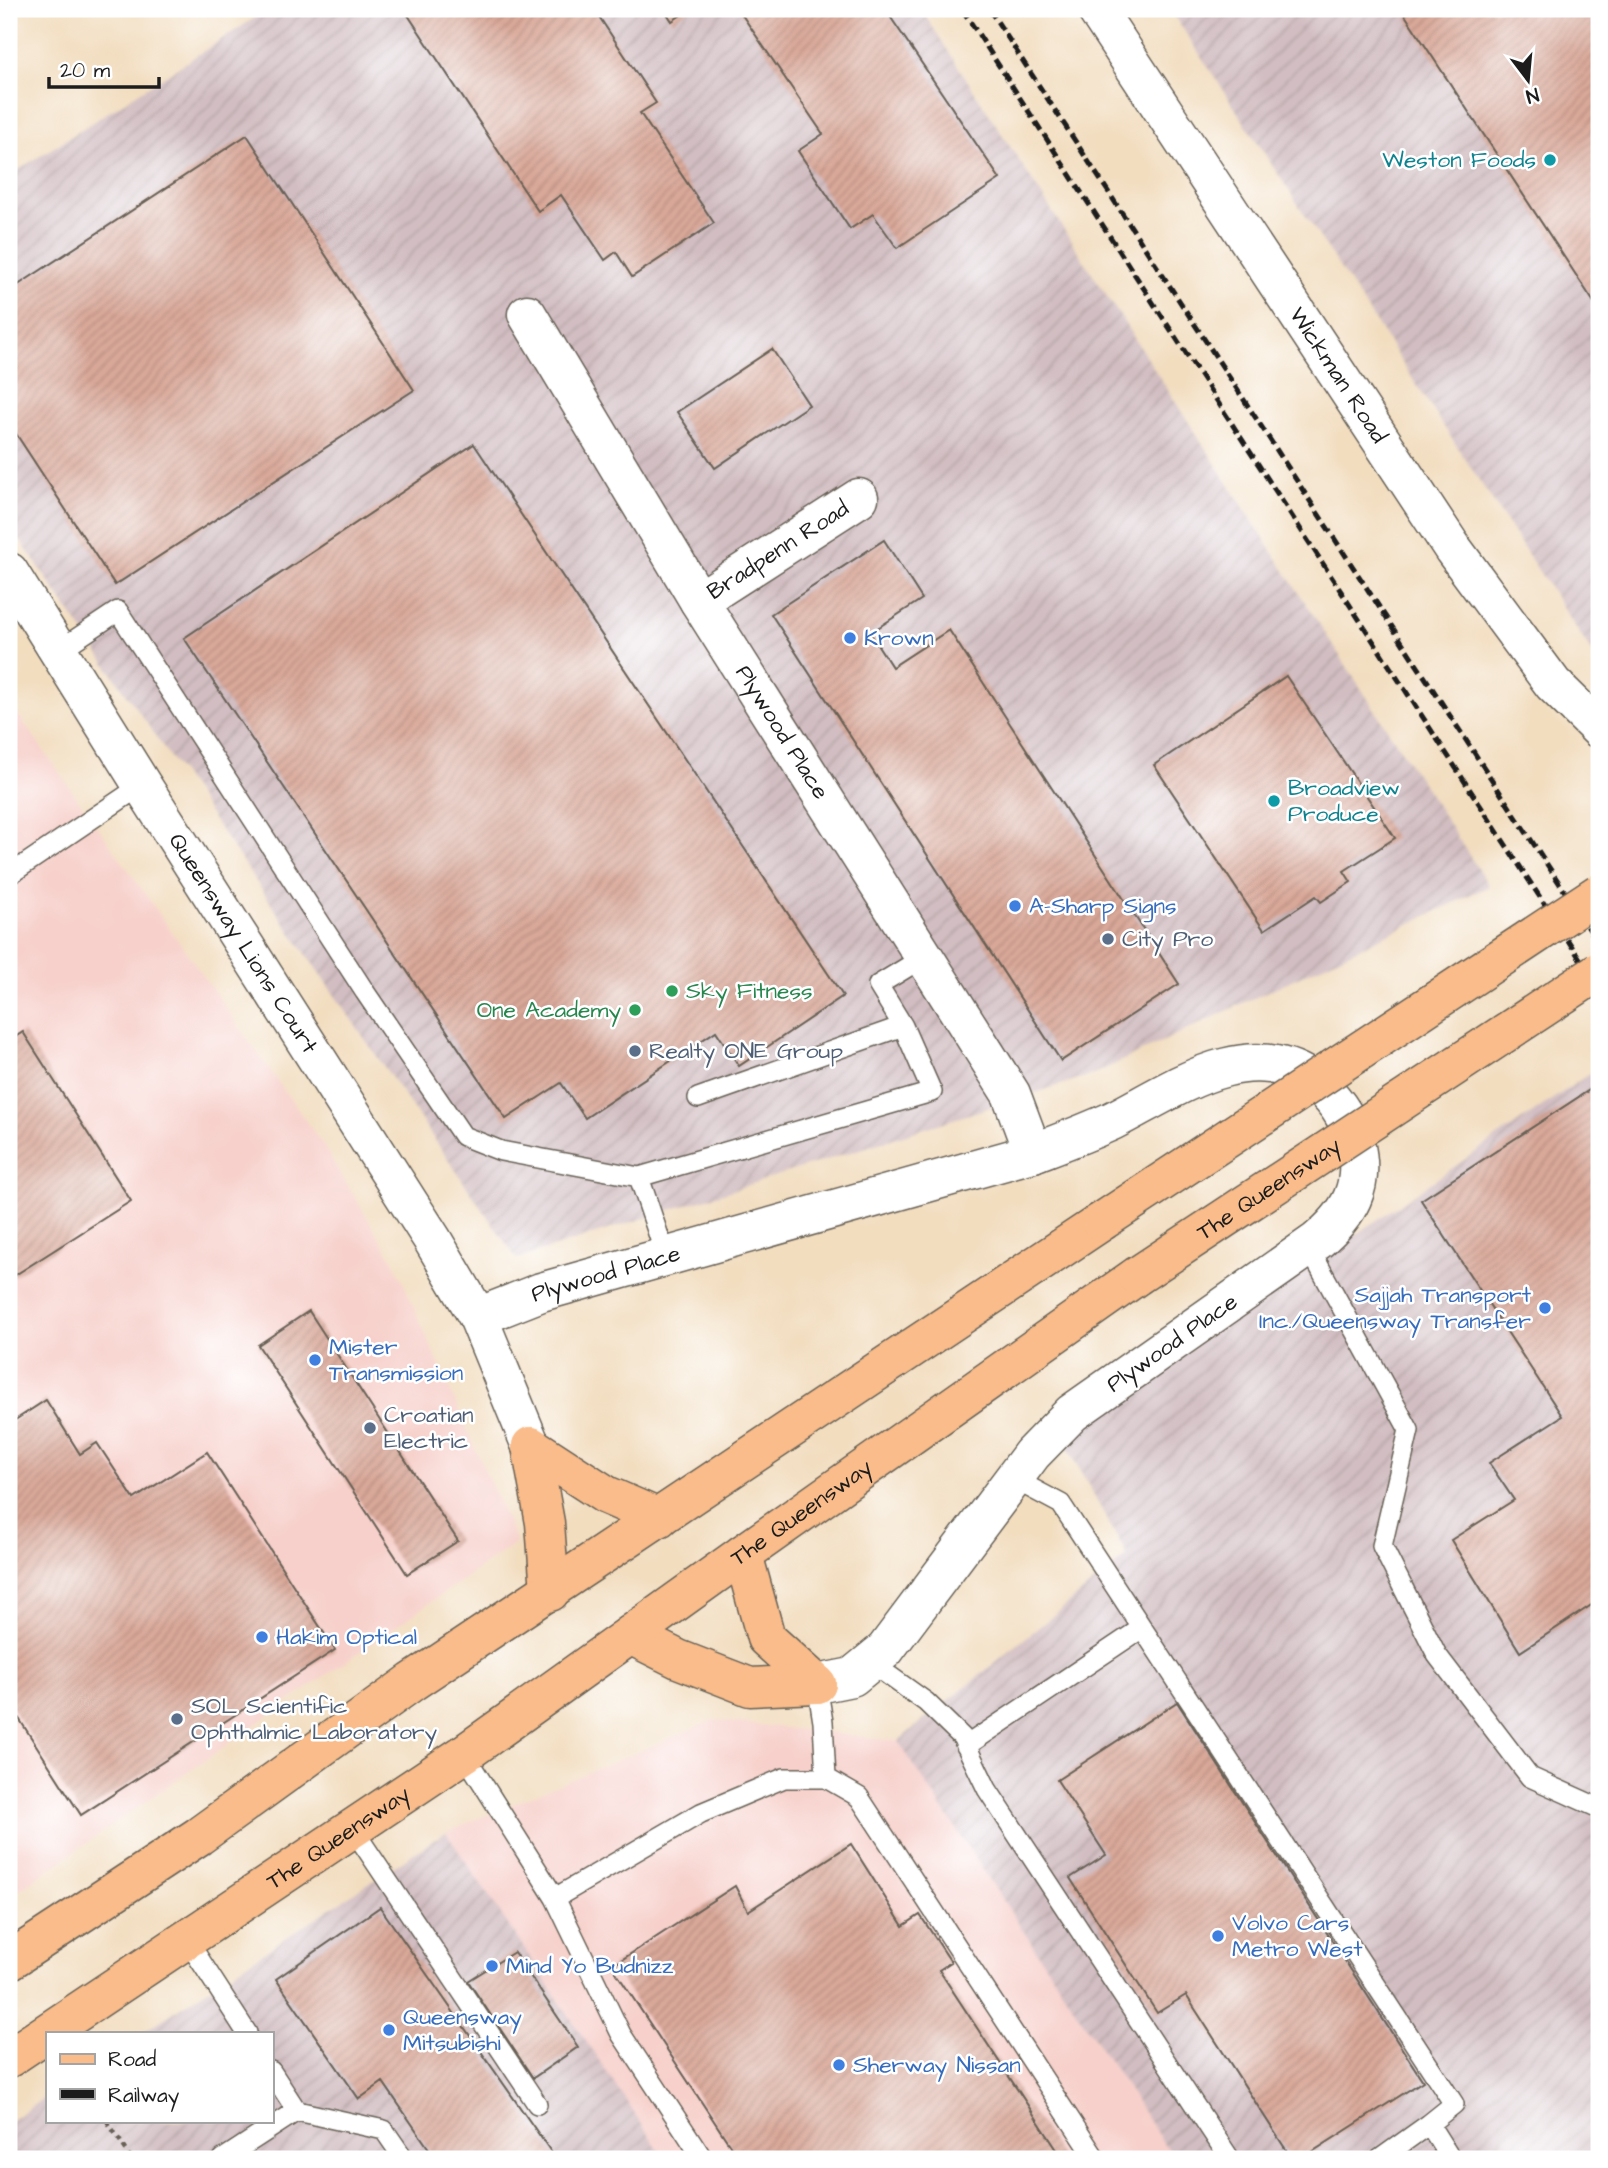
<svg xmlns="http://www.w3.org/2000/svg" width="1608" height="2168" font-family="'Architects Daughter',sans-serif">
<style>
.built{fill:#f7d0cb}
.industrial{fill:url(#industrial-furrows)}
.building{fill:url(#building-hatch)}
.lines{fill:none;stroke-linecap:round;stroke-linejoin:round}
.service-casing{stroke:#676055;stroke-width:22}
.minor-casing{stroke:#676055;stroke-width:41}
.primary-casing{stroke:#676055;stroke-width:41}
.path{stroke:#676055;stroke-width:4.5;stroke-dasharray:5 5;stroke-linecap:butt}
.service{stroke:#fff;stroke-width:19}
.minor{stroke:#fff;stroke-width:38}
.primary{stroke:#f9bc8a;stroke-width:38}
.rail{stroke:#1c1c1c;stroke-width:5;stroke-dasharray:10 5;stroke-linecap:butt}
.primary-bridge-casing{stroke:#676055;stroke-width:41;stroke-linecap:butt}
.primary-bridge{stroke:#f9bc8a;stroke-width:38}
.culture-dot{fill:#0f9aa8;stroke:#fff;stroke-width:2.5}
.shop-dot{fill:#3f7fe0;stroke:#fff;stroke-width:2.5}
.service-dot{fill:#5c6f8a;stroke:#fff;stroke-width:2.5}
.leisure-dot{fill:#2e9e5b;stroke:#fff;stroke-width:2.5}
.labels{text-anchor:middle;dominant-baseline:central;stroke-width:5;stroke-linejoin:round;paint-order:stroke}
.culture-label{font-size:23px;fill:#0d838f;stroke:#fff;text-anchor:end}
.street-label{font-size:23px;fill:#1c1c1c;stroke:#fff}
.shop-label{font-size:23px;fill:#366cbe;stroke:#fff;text-anchor:start}
.service-label{font-size:23px;fill:#4e5e75;stroke:#fff;text-anchor:start}
.leisure-label{font-size:23px;fill:#27864d;stroke:#fff;text-anchor:start}
</style>
<defs>
<pattern id="industrial-furrows" width="10" height="10" patternUnits="userSpaceOnUse" patternTransform="scale(1.75)"><rect width="10" height="10" fill="#d2bec2"/><path d="M-1 1l2-2M0 10L10 0M9 11l2-2" fill="none" stroke="#b4a3a6"/></pattern>
<pattern id="building-hatch" width="6" height="6" patternUnits="userSpaceOnUse" patternTransform="scale(1.75)"><rect width="6" height="6" fill="#d9a899"/><path d="M-1 1l2-2M0 6l6-6M5 7l2-2" fill="none" stroke="#ba9083"/></pattern>
</defs>
<rect width="100%" height="100%" fill="#fff"/>
<filter id="ink" filterUnits="userSpaceOnUse"><feTurbulence type="fractalNoise" baseFrequency=".0143" numOctaves="2"/><feDisplacementMap in="SourceGraphic" scale="14" xChannelSelector="R" yChannelSelector="G"/><feConvolveMatrix kernelMatrix="1 2 1 2 8 2 1 2 1" color-interpolation-filters="sRGB"/></filter>
<filter id="wash" filterUnits="userSpaceOnUse"><feTurbulence type="fractalNoise" baseFrequency=".00686" numOctaves="4" result="noise"/><feDisplacementMap in="SourceGraphic" scale="28" xChannelSelector="R" yChannelSelector="G"/><feGaussianBlur stdDeviation="1.57" result="paint"/><feColorMatrix in="noise" values="0 0 0 0 0 0 0 0 0 0 0 0 0 0 0 0 0 1.4 0 .05"/><feComposite in="paint" operator="in"/></filter>
<g filter="url(#wash)">
<rect width="100%" height="100%" fill="#f2ddbf"/>
<path class="built" d="M 9,702 L 324,1147 L 394,1262 L 516,1542 L 9,1897 Z
M 714,1720 L 898,1741 L 1174,2159 L 665,2159 L 446,1832 Z"/>
<path class="industrial" d="M 269,9 L 921,9 L 1489,886 L 1094,1074 L 517,1259 L 9,524 L 9,176 Z
M 1170,9 L 1599,9 L 1599,663 Z
M 1592,1072 L 1599,1083 L 1599,2159 L 1174,2159 L 898,1741 L 1127,1556 L 1062,1437 Z
M 446,1832 L 665,2159 L 9,2159 L 9,2122 L 47,2096 L 47,2121 L 271,2121 L 271,2033 L 142,2033 Z"/>
<g id="blocks">
<path class="building" d="M 404,9 L 594,9 L 656,103 L 640,113 L 714,223 L 632,277 L 616,252 L 605,260 L 561,195 L 538,211 Z
M 664,9 L 690,9 L 672,21 Z
M 738,9 L 885,9 L 1000,179 L 897,248 L 873,214 L 850,229 L 798,151 L 823,134 Z
M 1401,9 L 1599,9 L 1599,310 Z
M 247,135 L 414,390 L 115,585 L 9,423 L 9,291 Z
M 772,349 L 809,405 L 715,468 L 677,412 Z
M 474,444 L 843,996 L 739,1066 L 716,1031 L 585,1118 L 561,1083 L 506,1119 L 184,638 Z
M 884,540 L 922,599 L 870,633 L 892,667 L 949,630 L 1179,984 L 1061,1061 L 771,614 Z
M 1286,676 L 1395,838 L 1344,871 L 1351,882 L 1321,902 L 1316,896 L 1264,930 L 1154,765 Z
M 23,1032 L 131,1201 L 9,1279 L 9,1041 Z
M 1594,1087 L 1599,1095 L 1599,1600 L 1520,1652 L 1451,1540 L 1514,1500 L 1489,1463 L 1562,1416 L 1421,1200 Z
M 309,1311 L 458,1541 L 407,1574 L 258,1345 Z
M 46,1400 L 80,1454 L 97,1443 L 134,1499 L 207,1452 L 335,1650 L 81,1815 L 9,1703 L 9,1424 Z
M 1177,1702 L 1423,2081 L 1301,2159 L 1292,2159 L 1186,1995 L 1157,2013 L 1070,1878 L 1106,1855 L 1057,1780 Z
M 851,1844 L 903,1926 L 920,1915 L 951,1962 L 939,1970 L 1063,2159 L 739,2159 L 612,1966 L 735,1886 L 748,1911 Z
M 380,1907 L 556,2159 L 436,2159 L 383,2082 L 359,2099 L 276,1979 Z
M 514,1952 L 578,2047 L 533,2078 L 468,1981 Z"/>
</g>
</g>
<g filter="url(#ink)">
<use href="#blocks" fill-opacity="0" stroke="#676055" stroke-width="2"/>
<g class="lines">
<g class="service-casing">
<path id="service" d="M 58,651 L 118,611 L 365,992 L 463,1136 L 501,1151 L 639,1177
M 9,875 L 142,785
M 903,1026 L 878,985 L 924,957
M 1308,1246 L 1409,1430 L 1382,1546 L 1437,1655 L 1530,1777 L 1599,1808
M 666,1257 L 639,1177 L 932,1092 L 903,1026 L 698,1098
M 1014,1479 L 1061,1504 L 1454,2104 L 1429,2124 L 1451,2159
M 870,1662 L 926,1702 L 962,1737 L 987,1789 L 1230,2159
M 966,1746 L 1142,1628
M 464,1754 L 555,1898 L 701,1813 L 784,1778 L 826,1778 L 823,1722 L 817,1684
M 826,1778 L 859,1797 L 1096,2159
M 353,1829 L 537,2104
M 555,1898 L 621,2034 L 703,2159
M 187,1940 L 247,2033
M 271,2071 L 297,2111
M 223,2159 L 297,2111 L 384,2130 L 404,2159
M 1380,2159 L 1429,2124"/>
</g>
<g class="minor-casing">
<g id="minor">
<path id="s1" d="M 1096,9 L 1453,549 L 1553,684 L 1599,729"/>
<path id="s2" d="M 527,314 L 699,601 L 1011,1094 L 1033,1153"/>
<path id="s3" d="M 9,572 L 142,785 L 432,1239 L 478,1317 L 531,1446"/>
<path id="s4" d="M 699,601 L 859,498"/>
<path id="s5" d="M 478,1317 L 541,1292 L 1033,1153 C 1059,1143 1086,1133 1112,1121 C 1172,1091 1244,1036 1310,1079 C 1333,1095 1348,1116 1355,1143 C 1366,1187 1349,1214 1317,1241 L 1072,1413 L 1032,1454 L 885,1650 L 852,1677 L 817,1684"/>
</g>
</g>
<g class="primary-casing">
<g id="primary">
<path d="M 531,1446 L 606,1495 L 659,1518"/>
<path d="M 531,1446 L 545,1523 L 550,1592"/>
<path d="M 743,1554 L 766,1638 L 817,1684"/>
<path d="M 630,1635 L 678,1659 L 750,1687 L 817,1684"/>
<path d="M 9,1961 L 199,1836 L 412,1682 L 1101,1222"/>
<path id="s6" d="M 9,2058 L 464,1754 L 743,1554 L 1137,1276"/>
</g>
</g>
<path class="path" d="M 107,2121 L 132,2159"/>
<use href="#service" class="service"/>
<use href="#minor" class="minor"/>
<use href="#primary" class="primary"/>
<path class="rail" d="M 962,9 L 1599,988
M 989,9 L 1599,944"/>
<g class="primary-bridge-casing">
<g id="primary-bridge">
<path d="M 1101,1222 L 1599,893"/>
<path id="s7" d="M 1137,1276 L 1599,971"/>
</g>
</g>
<use href="#primary-bridge" class="primary-bridge"/>
</g>
</g>
<g class="culture-dot">
<circle cx="1550" cy="160" r="7"/>
<circle cx="1274" cy="801" r="7"/>
</g>
<g class="shop-dot">
<circle cx="850" cy="638" r="7"/>
<circle cx="1015" cy="906" r="7"/>
<circle cx="1545" cy="1308" r="7"/>
<circle cx="315" cy="1360" r="7"/>
<circle cx="262" cy="1637" r="7"/>
<circle cx="1218" cy="1936" r="7"/>
<circle cx="492" cy="1966" r="7"/>
<circle cx="389" cy="2030" r="7"/>
<circle cx="839" cy="2065" r="7"/>
</g>
<g class="service-dot">
<circle cx="1108" cy="939" r="7"/>
<circle cx="635" cy="1051" r="7"/>
<circle cx="370" cy="1428" r="7"/>
<circle cx="177" cy="1719" r="7"/>
</g>
<g class="leisure-dot">
<circle cx="672" cy="991" r="7"/>
<circle cx="635" cy="1010" r="7"/>
</g>
<g class="labels">
<g class="culture-label">
<text x="1536" y="160">Weston Foods</text>
<text x="1288" y="788" text-anchor="start">Broadview<tspan x="1288" dy="26">Produce</tspan></text>
</g>
<g class="street-label">
<text stroke="none"><textPath href="#s1" startOffset="439">Wickman Road</textPath></text>
<text stroke="none"><textPath href="#s4" startOffset="94">Bradpenn Road</textPath></text>
<text stroke="none"><textPath href="#s2" startOffset="490">Plywood Place</textPath></text>
<text stroke="none"><textPath href="#s3" startOffset="439">Queensway Lions Court</textPath></text>
<text stroke="none"><textPath href="#s7" startOffset="158">The Queensway</textPath></text>
<text stroke="none"><textPath href="#s5" startOffset="135">Plywood Place</textPath></text>
<text transform="translate(1172 1343) rotate(-35)">Plywood Place</text>
<text stroke="none"><textPath href="#s6" startOffset="962">The Queensway</textPath></text>
<text stroke="none"><textPath href="#s6" startOffset="396">The Queensway</textPath></text>
</g>
<g class="shop-label">
<text x="864" y="638">Krown</text>
<text x="1029" y="906">A-Sharp Signs</text>
<text x="1531" y="1295" text-anchor="end">Sajjah Transport<tspan x="1531" dy="26">Inc./Queensway Transfer</tspan></text>
<text x="329" y="1347">Mister<tspan x="329" dy="26">Transmission</tspan></text>
<text x="276" y="1637">Hakim Optical</text>
<text x="1232" y="1923">Volvo Cars<tspan x="1232" dy="26">Metro West</tspan></text>
<text x="506" y="1966">Mind Yo Budnizz</text>
<text x="403" y="2017">Queensway<tspan x="403" dy="26">Mitsubishi</tspan></text>
<text x="853" y="2065">Sherway Nissan</text>
</g>
<g class="service-label">
<text x="1122" y="939">City Pro</text>
<text x="649" y="1051">Realty ONE Group</text>
<text x="384" y="1415">Croatian<tspan x="384" dy="26">Electric</tspan></text>
<text x="191" y="1706">SOL Scientific<tspan x="191" dy="26">Ophthalmic Laboratory</tspan></text>
</g>
<g class="leisure-label">
<text x="686" y="991">Sky Fitness</text>
<text x="621" y="1010" text-anchor="end">One Academy</text>
</g>
</g>
<rect width="1608" height="2168" fill="none" stroke="#fff" stroke-width="35"/>
<rect x="46" y="2032" width="228" height="91" fill="#ffffff" stroke="#a4a4a4" stroke-width="2"/>
<rect x="60" y="2054" width="35" height="10" fill="#f9bc8a" stroke="#a4a4a4" stroke-width="2"/>
<text x="108" y="2066" font-size="21" fill="#1c1c1c">Road</text>
<rect x="60" y="2089" width="35" height="10" fill="#1c1c1c" stroke="#a4a4a4" stroke-width="2"/>
<text x="108" y="2102" font-size="21" fill="#1c1c1c">Railway</text>
<g transform="translate(1528 80) rotate(164)" stroke="#ffffff" stroke-width="5" paint-order="stroke">
<path d="M0-5L12 26L0 18L-12 26Z" fill="#1c1c1c"/>
<text y="-10" font-size="19" font-weight="bold" text-anchor="middle" fill="#1c1c1c">N</text>
</g>
<path d="M49 77v10h110v-10" fill="none" stroke="#1c1c1c" stroke-width="3.5"/>
<text x="60" y="77" font-size="21" fill="#1c1c1c" stroke="#ffffff" stroke-width="5" paint-order="stroke">20 m</text>
</svg>
